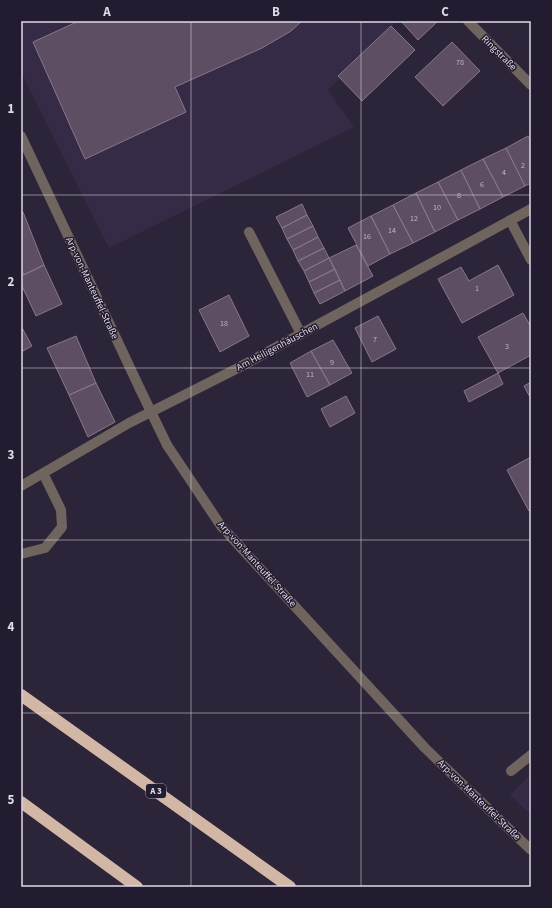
<svg xmlns="http://www.w3.org/2000/svg" width="552" height="908" font-family="'Source Sans 3',sans-serif">
<style>
.built{fill:#362b47}
.building{fill:#5e4e63;stroke:#87768d}
.lines{fill:none;stroke-linecap:round;stroke-linejoin:round}
.service{stroke:#70645e;stroke-width:10}
.minor{stroke:#70645e;stroke-width:10}
.motorway{stroke:#d2b6a6;stroke-width:12}
.minor-bridge{stroke:#70645e;stroke-width:10}
.grid{fill:none;stroke:#ded9e7;stroke-width:1;stroke-opacity:0.55}
.labels{text-anchor:middle;dominant-baseline:central;stroke-width:3;stroke-linejoin:round;paint-order:stroke}
.number-label{font-size:8px;fill:#beb6c6}
.shield{fill:#231b2f;stroke:#a6a0b0;stroke-width:1}
.shield-label{font-size:9px;font-weight:bold;fill:#ded9e7}
.street-label{font-size:10px;fill:#ded9e7;stroke:#231b2f}
.neatline{fill:none;stroke:#ded9e7;stroke-width:1.5}
.grid-label{font-size:13px;text-anchor:middle;font-weight:bold;fill:#ded9e7}
</style>
<rect width="100%" height="100%" fill="#2c2439"/>
<path class="built" d="M 21,21 L 397,21 L 328,90 L 354,127 L 109,248 L 21,72 Z
M 531,774 L 531,815 L 510,795 Z"/>
<path class="building" d="M 79,21 L 302,21 L 291,31 L 262,48 L 175,87 L 186,112 L 85,159 L 33,42 Z
M 401,21 L 438,21 L 418,40 Z
M 391,26 L 415,50 L 362,101 L 338,76 Z
M 452,42 L 480,71 L 443,106 L 415,77 Z
M 528,136 L 531,141 L 531,183 L 525,186 L 506,148 Z
M 506,148 L 525,186 L 503,197 L 483,159 Z
M 483,159 L 503,197 L 480,209 L 461,170 Z
M 461,170 L 480,209 L 458,220 L 438,182 Z
M 438,182 L 458,220 L 435,232 L 416,193 Z
M 416,193 L 435,232 L 413,243 L 393,205 Z
M 302,204 L 307,215 L 282,228 L 276,217 Z
M 393,205 L 413,243 L 390,254 L 371,216 Z
M 23,212 L 44,265 L 24,275 L 21,269 L 21,213 Z
M 307,215 L 313,226 L 287,239 L 282,228 Z
M 371,216 L 390,254 L 368,266 L 348,228 Z
M 313,226 L 318,237 L 293,250 L 287,239 Z
M 318,237 L 324,248 L 298,261 L 293,250 Z
M 356,245 L 373,276 L 345,291 L 329,258 Z
M 324,248 L 329,258 L 304,271 L 298,261 Z
M 329,258 L 335,269 L 309,282 L 304,271 Z
M 44,265 L 62,304 L 36,316 L 21,284 L 21,276 Z
M 498,265 L 514,295 L 462,323 L 438,279 L 461,267 L 469,281 Z
M 335,269 L 340,280 L 314,293 L 309,282 Z
M 340,280 L 345,291 L 320,304 L 314,293 Z
M 229,295 L 249,336 L 220,352 L 199,310 Z
M 523,313 L 531,327 L 531,355 L 498,373 L 478,337 Z
M 378,316 L 396,349 L 372,362 L 355,328 Z
M 21,326 L 32,346 L 21,352 Z
M 76,336 L 96,383 L 69,395 L 47,348 Z
M 333,340 L 352,373 L 330,385 L 311,351 Z
M 311,351 L 330,385 L 307,397 L 290,363 Z
M 498,373 L 503,384 L 469,402 L 464,391 Z
M 531,382 L 531,399 L 524,386 Z
M 96,383 L 115,422 L 88,437 L 69,395 Z
M 346,396 L 355,413 L 330,427 L 321,409 Z
M 531,457 L 531,510 L 529,511 L 507,470 Z"/>
<g class="lines">
<path class="service" d="M 249,232 L 301,334
M 511,771 L 531,755"/>
<path class="minor" d="M 468,21 L 531,85
M 21,136 L 140,389
M 510,220 L 531,260
M 167,445 L 221,526 L 425,748 L 531,850
M 21,486 L 129,423 L 236,369 L 531,209
M 21,554 L 45,548 L 62,527 L 61,510 L 43,473"/>
<path class="motorway" d="M 21,695 L 290,887
M 21,802 L 137,887"/>
<path class="minor-bridge" d="M 140,389 L 167,445"/>
</g>
<path class="grid" d="M 191,21 L 191,887M 361,21 L 361,887M 21,195 L 531,195M 21,368 L 531,368M 21,540 L 531,540M 21,713 L 531,713"/>
<g class="labels">
<g class="number-label">
<text x="460" y="62">78</text>
<text x="523" y="165">2</text>
<text x="504" y="172">4</text>
<text x="482" y="184">6</text>
<text x="459" y="195">8</text>
<text x="437" y="207">10</text>
<text x="414" y="218">12</text>
<text x="392" y="230">14</text>
<text x="367" y="236">16</text>
<text x="477" y="288">1</text>
<text x="224" y="323">18</text>
<text x="375" y="339">7</text>
<text x="507" y="346">3</text>
<text x="332" y="362">9</text>
<text x="310" y="374">11</text>
</g>
<rect class="shield" x="146" y="784" width="20" height="14" rx="3"/>
<g class="shield-label">
<text x="156" y="791">A 3</text>
</g>
<g class="street-label">
<text transform="translate(499 53) rotate(45)">Ringstraße</text>
<text transform="translate(92 288) rotate(65)">Arp-von-Manteuffel-Straße</text>
<text transform="translate(277 347) rotate(-28)">Am Heiligenhäuschen</text>
<text transform="translate(257 564) rotate(48)">Arp-von-Manteuffel-Straße</text>
<text transform="translate(479 800) rotate(44)">Arp-von-Manteuffel-Straße</text>
</g>
</g>
<rect width="552" height="908" fill="none" stroke="#231b2f" stroke-width="44"/>
<rect x="22" y="22" width="508" height="864" class="neatline"/>
<g class="grid-label">
<text x="107" y="16">A</text>
<text x="276" y="16">B</text>
<text x="445" y="16">C</text>
<text x="11" y="113">1</text>
<text x="11" y="286">2</text>
<text x="11" y="459">3</text>
<text x="11" y="631">4</text>
<text x="11" y="804">5</text>
</g>
</svg>
